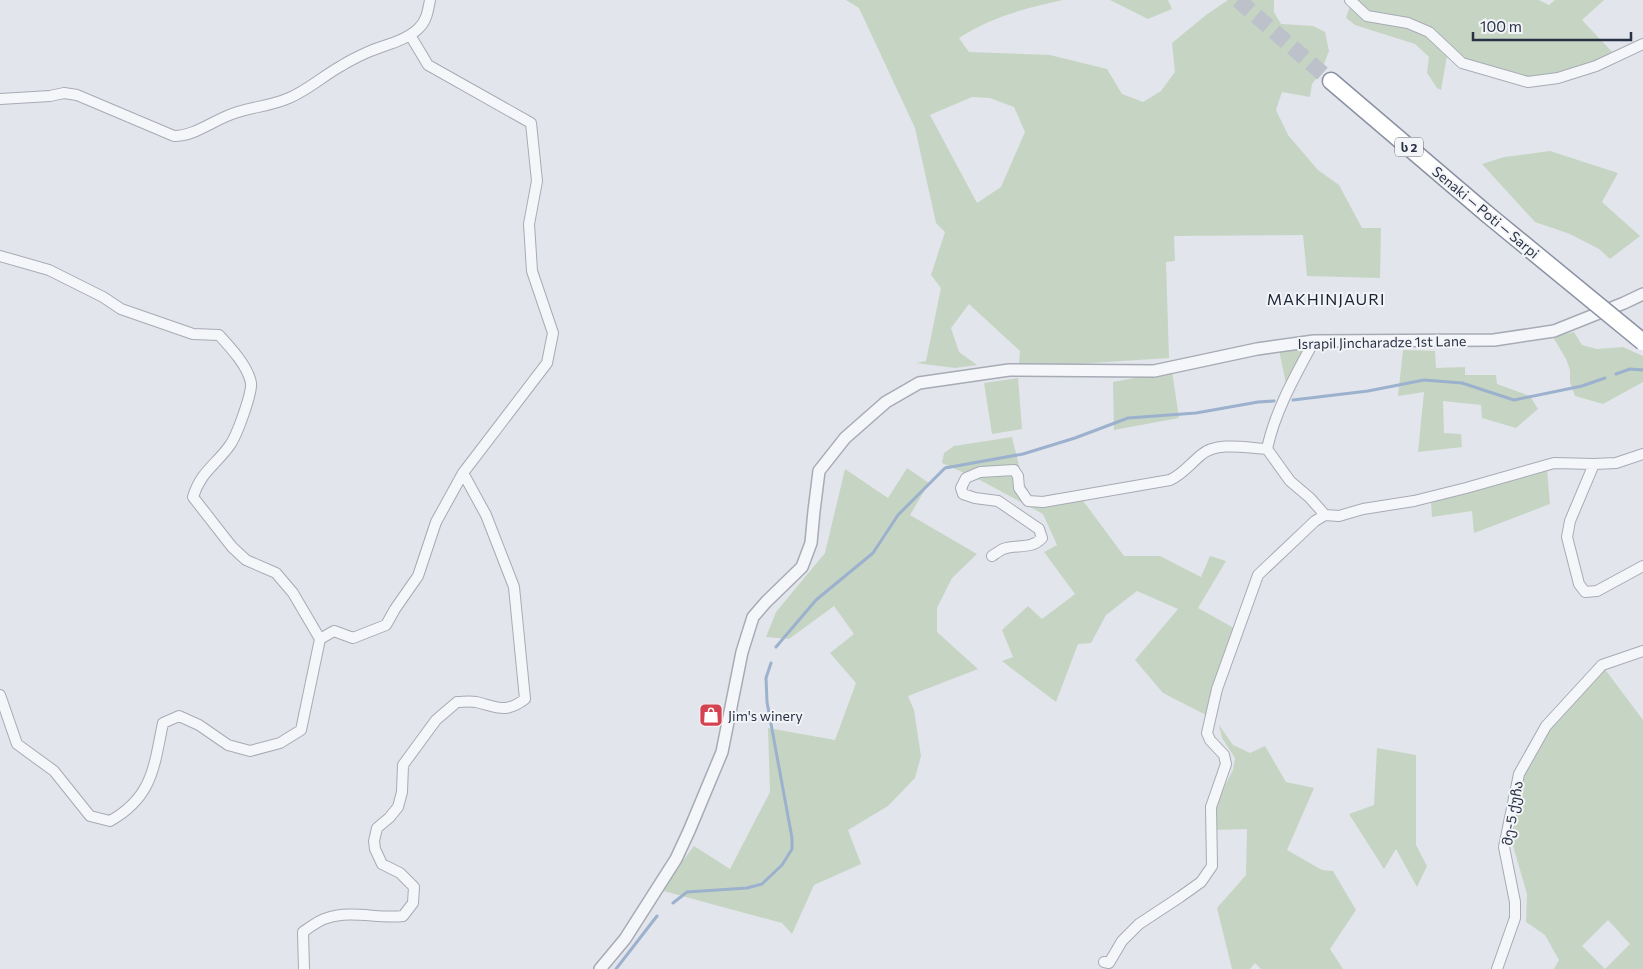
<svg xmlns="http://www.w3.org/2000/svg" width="1643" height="969" font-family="Commissioner,'Noto Sans Georgian',sans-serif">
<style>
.green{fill:#c6d5c3;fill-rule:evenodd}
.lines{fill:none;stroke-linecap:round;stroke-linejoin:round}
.stream{stroke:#9cb1cd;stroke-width:3}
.trunk-tunnel{stroke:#bdc1ca;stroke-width:16;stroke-dasharray:16 8;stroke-linecap:butt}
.minor-casing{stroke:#a7abb6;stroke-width:12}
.tertiary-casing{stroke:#a7abb6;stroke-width:14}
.trunk-casing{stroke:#8991a3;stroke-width:19}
.minor{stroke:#f5f6f9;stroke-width:10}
.tertiary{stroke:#f5f6f9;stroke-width:11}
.trunk{stroke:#fff;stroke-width:16}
.trunk-bridge-casing{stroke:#8991a3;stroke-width:19;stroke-linecap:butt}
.trunk-bridge{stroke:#fff;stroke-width:16}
.labels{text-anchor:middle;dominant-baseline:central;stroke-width:4;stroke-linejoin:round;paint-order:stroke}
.shield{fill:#f2f4f8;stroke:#656c7a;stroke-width:1}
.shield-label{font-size:12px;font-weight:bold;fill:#293144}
.street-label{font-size:14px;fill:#293144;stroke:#f2f4f8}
.poi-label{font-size:14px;fill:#293144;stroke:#f2f4f8;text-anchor:start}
.quarter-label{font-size:16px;letter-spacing:1px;fill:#1b2335;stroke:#f2f4f8}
</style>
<rect width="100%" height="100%" fill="#e2e5eb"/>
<path class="green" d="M 846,0 L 1063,0 C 1025,8 992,17 959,38 L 969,52 L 1050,55 L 1107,69 L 1122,94 L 1143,102 L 1161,91 L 1175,72 L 1172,43 L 1206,15 L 1228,0 L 1274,0 L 1274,12 L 1281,24 L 1313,26 L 1325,32 L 1329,51 L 1320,74 L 1312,84 L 1310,97 L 1282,92 L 1276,110 L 1288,135 L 1318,170 L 1339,185 L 1362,228 L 1381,228 L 1380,278 L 1307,276 L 1303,235 L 1174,236 L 1175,261 L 1166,262 L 1169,358 L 1061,365 L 1019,365 L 1020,351 L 969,304 L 951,328 L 959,352 L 977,365 L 955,368 L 916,363 L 926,361 L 941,288 L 931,275 L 945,232 L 936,223 L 915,128 L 859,8 ZM 972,97 L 990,98 L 1014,107 L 1025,132 L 1001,187 L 977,203 L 930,115 Z
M 1110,0 L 1168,0 L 1172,9 L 1148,19 Z
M 1352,0 L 1539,0 L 1549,5 L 1555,0 L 1604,0 L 1582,20 L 1616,56 L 1545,80 L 1462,63 L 1448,50 L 1441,90 L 1437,88 L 1427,73 L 1429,57 L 1415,44 L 1355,25 L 1346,18 Z
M 1550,151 L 1618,173 L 1602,202 L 1640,236 L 1610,259 L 1599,249 L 1570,234 L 1535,222 L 1482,164 L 1504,157 Z
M 1574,332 L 1582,345 L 1597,349 L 1623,347 L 1643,356 L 1643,382 L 1603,404 L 1575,396 L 1570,382 L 1570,370 L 1566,359 L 1553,337 Z
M 1304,349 L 1286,384 L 1279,350 Z
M 1403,350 L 1435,351 L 1436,368 L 1465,367 L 1465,375 L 1496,375 L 1497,384 L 1530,396 L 1538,409 L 1516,428 L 1482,418 L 1481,405 L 1443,401 L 1444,433 L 1461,434 L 1462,447 L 1418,452 L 1424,392 L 1398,396 Z
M 1172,371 L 1179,418 L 1114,430 L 1113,382 Z
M 1018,378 L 1022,429 L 992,434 L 984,383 Z
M 1012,437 L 1027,498 L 1081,498 L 1124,556 L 1160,556 L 1201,577 L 1210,556 L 1226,561 L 1198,608 L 1234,628 L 1206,715 L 1163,693 L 1135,660 L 1178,609 L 1137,591 L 1106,615 L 1091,643 L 1078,644 L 1056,702 L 1002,661 L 1013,657 L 1002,630 L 1028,606 L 1042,619 L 1075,594 L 1044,552 L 1057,545 L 1043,514 L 978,479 L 942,463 L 944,453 L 954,446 Z
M 907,468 L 929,483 L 910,515 L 977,554 L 952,578 L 937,608 L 937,632 L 978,669 L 908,696 L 914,710 L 921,756 L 915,778 L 888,806 L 848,830 L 861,864 L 814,885 L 792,934 L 782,923 L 660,890 L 694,846 L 730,869 L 770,792 L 768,728 L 835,740 L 856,683 L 830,653 L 854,634 L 834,606 L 789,639 L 766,637 L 776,612 L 825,553 L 845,469 L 888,498 Z
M 1547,469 L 1550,504 L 1474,533 L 1472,511 L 1432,517 L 1431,502 Z
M 1604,668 L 1643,720 L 1643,969 L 1554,969 L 1559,960 L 1545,935 L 1526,922 L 1527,894 L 1513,846 L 1519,774 L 1549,728 ZM 1608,920 L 1630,944 L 1605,969 L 1582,946 Z
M 1219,725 L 1233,745 L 1250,753 L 1265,746 L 1286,782 L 1314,788 L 1287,850 L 1322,870 L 1333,871 L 1356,910 L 1330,949 L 1343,969 L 1261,969 L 1255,963 L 1250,969 L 1232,969 L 1217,908 L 1246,875 L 1247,829 L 1213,830 L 1214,807 L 1233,770 L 1235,758 L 1222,738 Z
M 1377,748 L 1416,755 L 1416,845 L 1427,866 L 1417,887 L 1396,849 L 1384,869 L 1349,814 L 1374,805 Z"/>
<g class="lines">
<path class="stream" d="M 1616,374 L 1630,369 L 1643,370
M 1293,400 L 1368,391 L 1424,380 L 1462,383 L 1514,400 L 1582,386 L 1605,378
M 776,647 L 816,600 L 873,553 L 898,515 L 945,468 L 1023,454 L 1075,438 L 1128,418 L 1196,413 L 1258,402 L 1274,401
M 673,903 L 687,892 L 747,888 L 762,884 L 782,865 L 792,849 L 792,838 L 767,702 L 766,678 L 771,663
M 616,969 L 657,916"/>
<path class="trunk-tunnel" d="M 1238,0 L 1331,81"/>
<g class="minor-casing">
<path id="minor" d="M 1350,0 L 1367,16 L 1408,23 L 1429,32 L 1462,63 L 1528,82 L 1558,78 L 1596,66 L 1643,44
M 0,99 L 50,96 L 64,93 L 77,95 L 174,136 C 193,136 210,123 227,116 C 247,107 269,107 289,98 C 308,90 323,76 341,66 C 349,61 359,56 368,52 C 384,45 406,41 419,28 C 427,20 428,10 430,0
M 0,256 L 49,270 L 103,297 L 121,309 L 193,334 L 219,335 C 230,347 248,366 251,383 C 252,394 237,435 230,445 C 216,465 201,471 193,497 L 232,547 L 246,560 L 276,573 L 293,593 L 320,639
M 1267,449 C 1275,411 1295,376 1314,341
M 1594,464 L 1570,521 L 1567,537 L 1579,584 L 1585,592 L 1597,591 L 1643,566
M 992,556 C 995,554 999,551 1003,549 C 1016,544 1031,550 1042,538 L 1039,529 L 998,501 L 975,498 L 963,494 L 961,488 L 966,478 L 980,472 L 1014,470 L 1018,476 L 1019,488 L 1028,501 L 1043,502 L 1170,480 C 1183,474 1190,464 1201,455 C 1217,441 1247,448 1267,449 L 1290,481 L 1310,498 L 1325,515 L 1339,516 L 1363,509 L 1414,501 L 1466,488 L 1554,463 L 1594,464 L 1616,463 L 1643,454
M 0,695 L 17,744 L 54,771 L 90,816 L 110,821 C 153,797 154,766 163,723 L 179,716 L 199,725 L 228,745 L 250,751 L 280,743 L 301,730 L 320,639 L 334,631 L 353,638 L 386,625 L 395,609 L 418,576 L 436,522 L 463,473 L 547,363 L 553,333 L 532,271 L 529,224 L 537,181 L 531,123 L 428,65 L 410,35
M 1104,962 L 1109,963 L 1122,941 L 1139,924 L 1180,897 L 1201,882 L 1212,866 L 1211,807 L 1226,764 L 1224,755 L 1210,740 L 1207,733 L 1217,689 L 1258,575 L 1315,521 L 1325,515
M 304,969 L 303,932 C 310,927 319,920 327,918 C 352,910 378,919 403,916 L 413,903 L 414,887 L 400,873 L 382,864 L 375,849 L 374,841 L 377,828 L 389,818 L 398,807 L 402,792 L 403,765 L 436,720 L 457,702 C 463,702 470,701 476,702 C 498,707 505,714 525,699 L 514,587 L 486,515 L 463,473
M 1497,969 L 1515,918 L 1515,902 L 1504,847 L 1519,774 L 1546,726 L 1602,665 L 1643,651"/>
</g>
<g class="tertiary-casing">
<path id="tertiary" d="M 600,969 L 625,939 L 676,859 L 689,831 L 722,752 L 742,652 L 753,617 L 766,602 L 802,567 L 811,543 L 814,511 L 819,471 L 845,438 L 886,402 L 919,383 L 1009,370 L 1154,371 L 1257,349 L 1314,341 L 1494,340 L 1554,331 L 1624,303 L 1643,294"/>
</g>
<g class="trunk-casing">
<path id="trunk" d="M 1331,81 L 1487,214"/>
</g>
<use href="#minor" class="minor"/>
<use href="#tertiary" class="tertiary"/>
<use href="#trunk" class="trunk"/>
<g class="trunk-bridge-casing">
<path id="trunk-bridge" d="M 1487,214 L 1643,342"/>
</g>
<use href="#trunk-bridge" class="trunk-bridge"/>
</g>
<defs>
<g id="shop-square" transform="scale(1.25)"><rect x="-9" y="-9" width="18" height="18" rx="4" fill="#d54250" stroke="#f2f4f8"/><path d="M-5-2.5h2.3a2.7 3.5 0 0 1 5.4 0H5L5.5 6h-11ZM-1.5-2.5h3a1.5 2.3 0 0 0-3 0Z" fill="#fff"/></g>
</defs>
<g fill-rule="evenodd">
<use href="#shop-square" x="711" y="715"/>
</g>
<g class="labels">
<rect class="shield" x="1395" y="137.5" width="28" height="19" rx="4"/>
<g class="shield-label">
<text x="1409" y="147">ს 2</text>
</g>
<g class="street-label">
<text transform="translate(1486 212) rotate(40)">Senaki — Poti — Sarpi</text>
<text transform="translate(1382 342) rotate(-1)">Israpil Jincharadze 1st Lane</text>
<text transform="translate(1512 813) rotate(-80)">მე-5 ქუჩა</text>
</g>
<g class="poi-label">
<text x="728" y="715">Jim's winery</text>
</g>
<g class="quarter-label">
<text x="1326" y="298">MAKHINJAURI</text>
</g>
</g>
<path d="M1473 32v8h158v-8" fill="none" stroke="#293144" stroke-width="2.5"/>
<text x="1480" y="32" font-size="15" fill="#293144" stroke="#f2f4f8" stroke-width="4" paint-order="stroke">100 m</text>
</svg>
